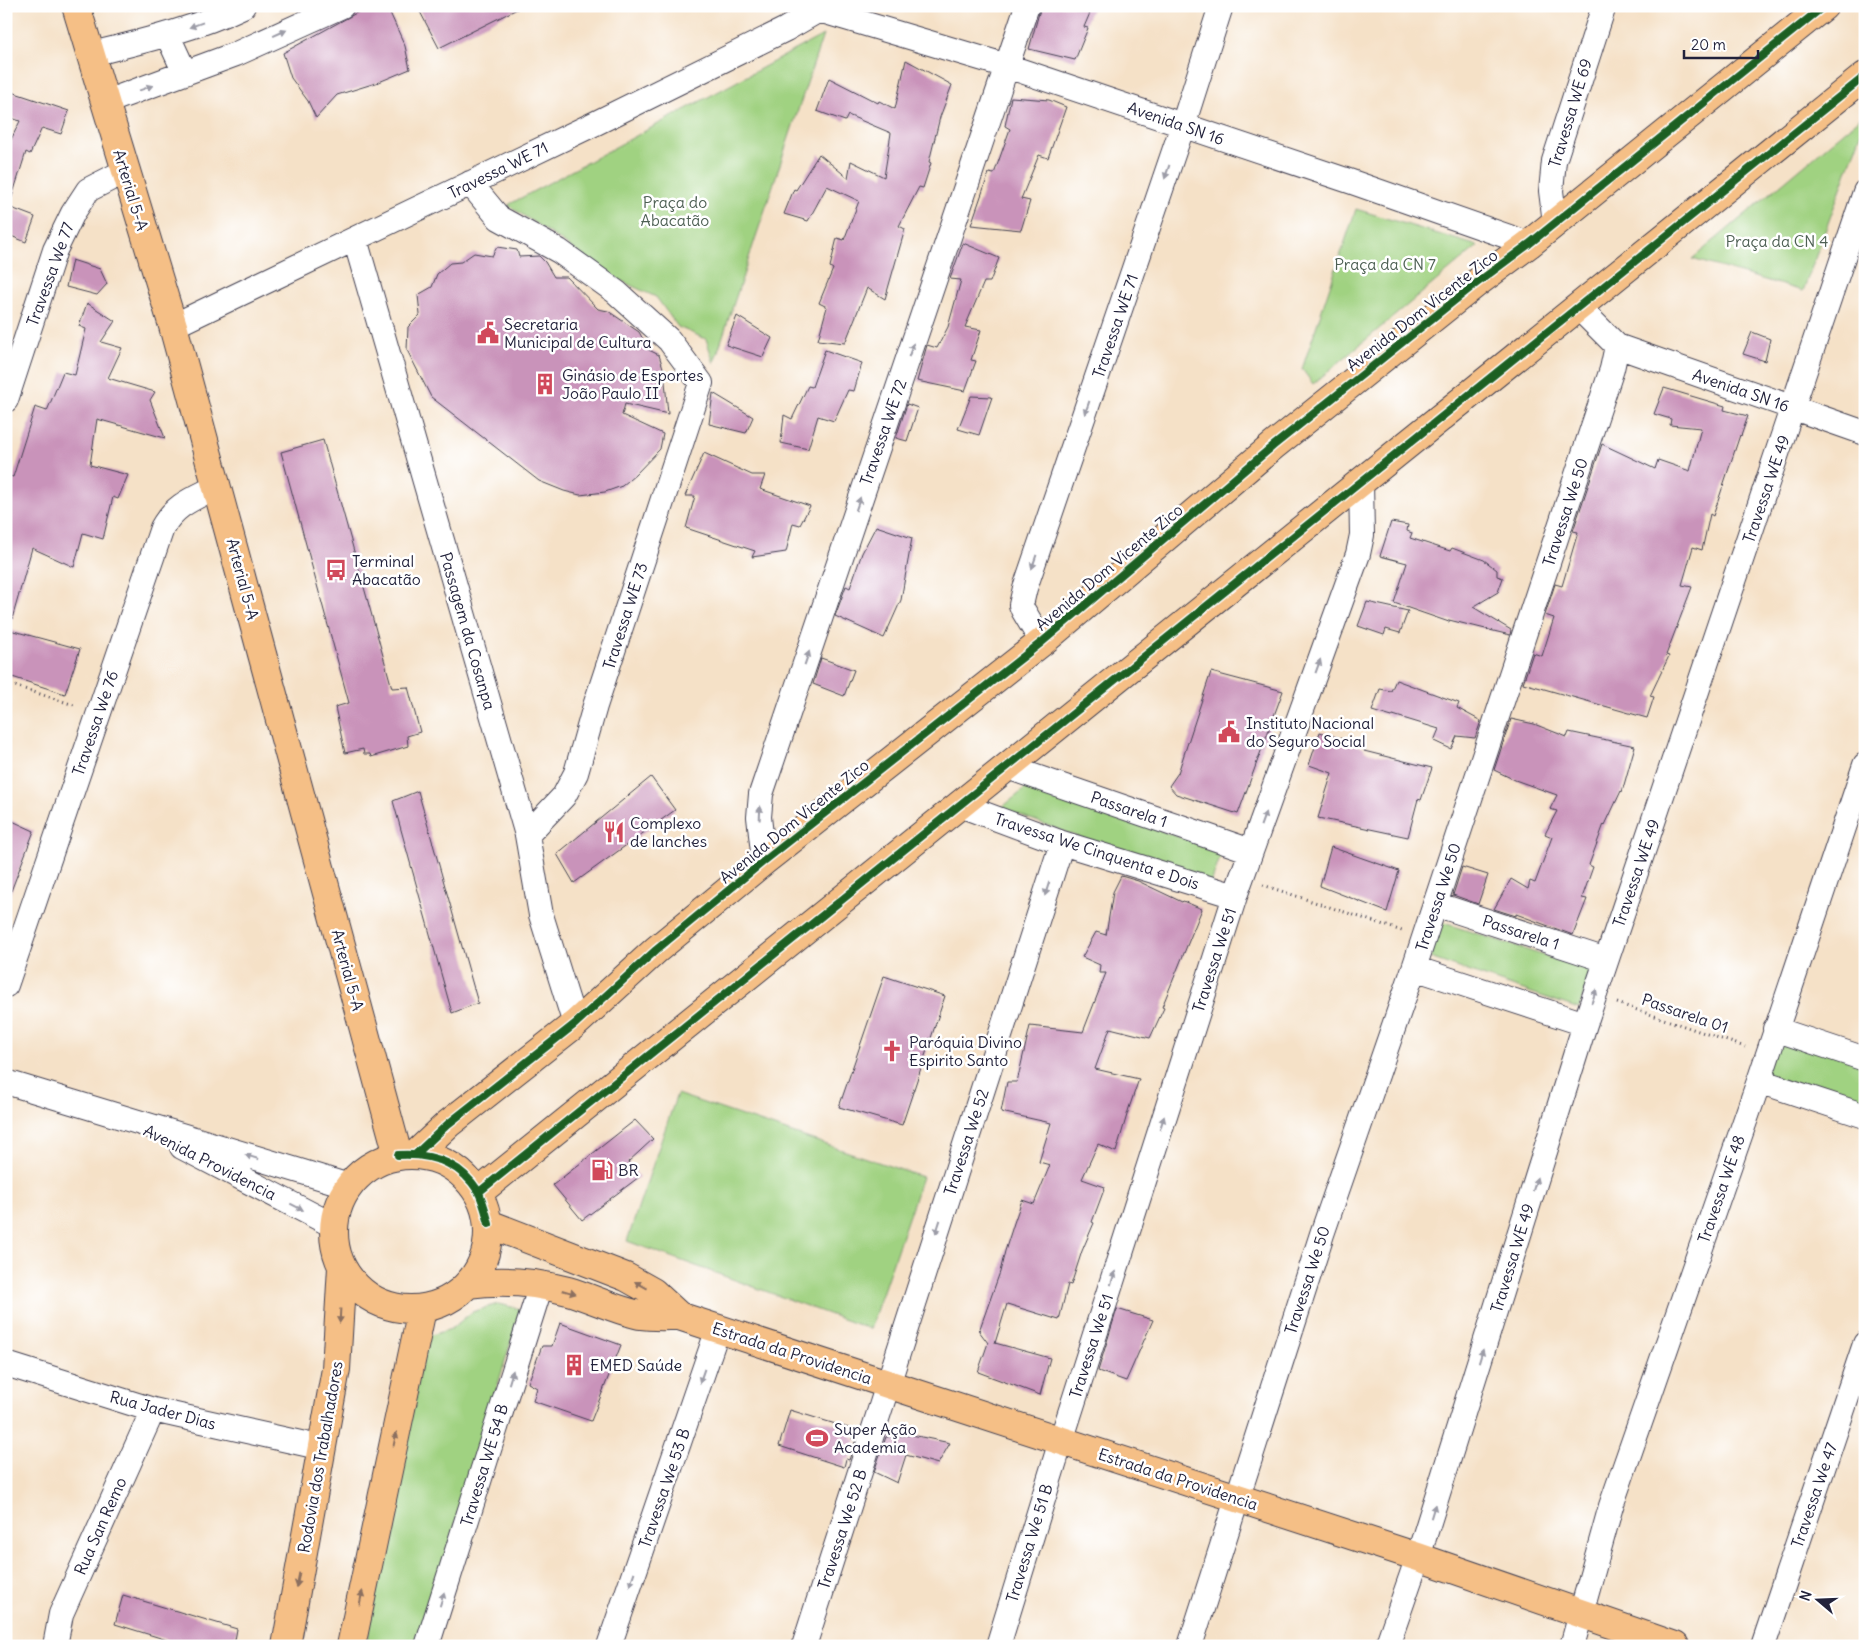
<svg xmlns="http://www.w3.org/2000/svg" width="1871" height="1652" font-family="Delius,sans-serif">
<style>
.green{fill:#a0d281;stroke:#617a5e}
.building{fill:#c993ba}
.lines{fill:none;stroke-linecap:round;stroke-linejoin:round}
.minor-casing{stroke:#423f50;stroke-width:26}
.major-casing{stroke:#423f50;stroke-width:30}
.path{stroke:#423f50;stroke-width:3;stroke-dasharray:1 4;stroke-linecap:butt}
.minor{stroke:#fff;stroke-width:24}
.major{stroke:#f5bf86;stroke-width:28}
.cycleway-casing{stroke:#fff;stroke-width:11}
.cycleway{stroke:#1b5e20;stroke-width:8}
.oneway{fill:#9c9ca7}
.oneway2{fill:#8c7060}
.labels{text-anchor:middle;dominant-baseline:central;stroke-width:5;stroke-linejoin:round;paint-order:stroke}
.street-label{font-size:16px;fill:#22223b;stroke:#fff}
.park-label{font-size:16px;fill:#4e6054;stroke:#fff}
.poi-label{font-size:16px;fill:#22223b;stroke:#fff;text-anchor:start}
</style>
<rect width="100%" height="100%" fill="#fff"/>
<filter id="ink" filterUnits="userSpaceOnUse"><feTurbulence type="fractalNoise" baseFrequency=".02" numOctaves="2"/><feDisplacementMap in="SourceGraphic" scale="10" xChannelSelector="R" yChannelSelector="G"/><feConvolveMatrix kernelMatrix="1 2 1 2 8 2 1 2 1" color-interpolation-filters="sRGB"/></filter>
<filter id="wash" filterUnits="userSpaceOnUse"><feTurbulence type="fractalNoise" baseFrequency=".0096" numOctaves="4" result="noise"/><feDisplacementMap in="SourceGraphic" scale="20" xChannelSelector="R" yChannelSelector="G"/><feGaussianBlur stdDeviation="1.12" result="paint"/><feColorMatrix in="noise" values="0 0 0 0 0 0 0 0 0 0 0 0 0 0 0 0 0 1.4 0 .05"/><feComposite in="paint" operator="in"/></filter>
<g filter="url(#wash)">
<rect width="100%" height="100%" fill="#f5e1c7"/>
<path class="green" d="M 823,35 L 714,363 L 706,339 L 678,327 L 656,297 L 619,280 L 508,205 Z
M 1865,114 L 1865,123 L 1803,291 L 1692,259 Z
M 1356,209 L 1478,246 L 1313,384 L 1302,369 Z
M 1030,785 L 1222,852 L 1210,886 L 1001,808 Z
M 1441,922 L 1591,971 L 1579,1009 L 1430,958 Z
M 1775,1029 L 1865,1059 L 1865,1116 L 1759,1081 Z
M 677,1094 L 922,1177 L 870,1329 L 627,1241 Z
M 498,1304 L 521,1309 L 418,1646 L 366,1646 L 425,1337 L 451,1329 L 472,1312 Z"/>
<g id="blocks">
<path class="building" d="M 369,6 L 387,6 L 405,46 L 410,69 L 379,82 L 337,95 L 316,118 L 308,101 L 291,78 L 283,53 Z
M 417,6 L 523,6 L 439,48 Z
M 1041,6 L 1093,6 L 1084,27 L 1088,28 L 1075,60 L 1029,49 Z
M 906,60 L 952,85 L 940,117 L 929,162 L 931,163 L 923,188 L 919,187 L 899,226 L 905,229 L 885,299 L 867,288 L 845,343 L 818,340 L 827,307 L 819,303 L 833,269 L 830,267 L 837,238 L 844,240 L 859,201 L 827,186 L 808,221 L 784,214 L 794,189 L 796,190 L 819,154 L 848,178 L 851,161 L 884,177 L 891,133 L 848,115 L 845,121 L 817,111 L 829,78 L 878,103 L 879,101 L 895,109 Z
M 6,90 L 69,111 L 61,134 L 42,128 L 30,154 L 26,152 L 11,200 L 6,199 L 6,150 L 20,121 L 6,116 Z
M 1011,97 L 1049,100 L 1066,107 L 1048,158 L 1039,155 L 1021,199 L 1030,201 L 1021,230 L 971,225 L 989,173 L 994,174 L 1010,129 L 1005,126 Z
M 6,206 L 35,217 L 26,242 L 6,234 Z
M 963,243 L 999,258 L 990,282 L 984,282 L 965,327 L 981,330 L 971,360 L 976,361 L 965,391 L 917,381 L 927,345 L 937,348 L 948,327 L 961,280 L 950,279 Z
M 497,247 L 517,250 L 519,257 L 539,256 L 545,262 L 554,277 L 567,277 L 598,309 L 608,311 L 639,332 L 649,350 L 659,355 L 664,371 L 668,414 L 625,404 L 622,415 L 663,434 L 660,449 L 635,475 L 622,486 L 605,492 L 580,495 L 564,491 L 539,481 L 431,397 L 407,350 L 408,327 L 420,315 L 418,295 L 432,287 L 437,274 L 450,263 L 461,262 L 474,253 L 492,256 Z
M 72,260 L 100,269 L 107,284 L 97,295 L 66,287 Z
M 87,303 L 115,321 L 101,342 L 122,348 L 108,378 L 155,392 L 150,400 L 165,438 L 97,419 L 90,465 L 128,475 L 118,499 L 113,497 L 103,539 L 83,533 L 74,567 L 32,548 L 12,619 L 6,618 L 6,475 L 13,477 L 35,407 L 47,411 L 63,372 L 75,375 L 86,329 L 79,326 Z
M 737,316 L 772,338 L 763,357 L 726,345 Z
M 1752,332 L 1770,339 L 1765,361 L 1743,354 Z
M 825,350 L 862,363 L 854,391 L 848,390 L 834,421 L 818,416 L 808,449 L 781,443 L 784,415 L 792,419 L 808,386 L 812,387 Z
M 1664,388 L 1725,406 L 1724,410 L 1748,416 L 1741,436 L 1740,435 L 1713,516 L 1710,514 L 1702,550 L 1693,547 L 1682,585 L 1692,587 L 1666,655 L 1669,656 L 1650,696 L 1654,697 L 1647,718 L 1523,683 L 1533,653 L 1542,656 L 1554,618 L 1545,615 L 1555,584 L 1562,586 L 1578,532 L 1573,531 L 1602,444 L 1655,469 L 1658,460 L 1690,471 L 1701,428 L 1670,425 L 1671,419 L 1654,414 Z
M 713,393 L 753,417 L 746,433 L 709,424 Z
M 971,396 L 992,397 L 979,435 L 958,429 Z
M 907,404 L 918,408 L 907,441 L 896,438 Z
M 323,440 L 392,688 L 408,687 L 420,732 L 407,736 L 408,746 L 371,757 L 370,754 L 364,754 L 363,749 L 345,753 L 335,707 L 349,703 L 281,452 Z
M 704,453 L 752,475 L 765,475 L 760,489 L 810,506 L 800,525 L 793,523 L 786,552 L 752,557 L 755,551 L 686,528 L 695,496 L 685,496 Z
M 1391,522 L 1408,525 L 1407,531 L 1412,533 L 1410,538 L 1450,551 L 1452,548 L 1484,560 L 1497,570 L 1497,576 L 1503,578 L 1498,592 L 1473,607 L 1511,630 L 1510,635 L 1449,620 L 1449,622 L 1394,603 L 1407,563 L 1380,556 Z
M 876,526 L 912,538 L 901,600 L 884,638 L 835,616 L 846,586 L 850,588 L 862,553 Z
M 1367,602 L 1408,611 L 1400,633 L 1386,629 L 1384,635 L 1358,626 Z
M 6,629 L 80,649 L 65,694 L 6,675 Z
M 821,658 L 854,670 L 844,696 L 813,684 Z
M 1211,672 L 1283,691 L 1238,814 L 1176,794 L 1169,786 L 1178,773 Z
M 1396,680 L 1459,703 L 1457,708 L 1481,721 L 1475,738 L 1457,736 L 1451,749 L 1434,741 L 1439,729 L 1393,715 L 1392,717 L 1372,711 L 1380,689 L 1391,691 Z
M 1511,719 L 1534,724 L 1567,737 L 1569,732 L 1635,746 L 1622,792 L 1621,791 L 1605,825 L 1604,824 L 1589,865 L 1593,867 L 1582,898 L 1587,899 L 1573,935 L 1516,914 L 1516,916 L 1494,909 L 1511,879 L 1528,889 L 1530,881 L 1535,883 L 1552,837 L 1545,834 L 1557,811 L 1550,809 L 1557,795 L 1515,780 L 1494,770 Z
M 1320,732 L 1343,739 L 1365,749 L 1364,751 L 1432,768 L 1421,800 L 1418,799 L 1408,837 L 1318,818 L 1332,773 L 1309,765 Z
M 651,777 L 675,810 L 574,883 L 557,854 Z
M 418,791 L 478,1003 L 452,1013 L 393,801 Z
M 6,818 L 34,831 L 8,899 L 6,898 Z
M 1331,847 L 1399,871 L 1387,912 L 1320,886 Z
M 1462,867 L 1488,875 L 1478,904 L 1453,895 Z
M 1121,876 L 1138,881 L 1182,902 L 1183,901 L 1202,909 L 1162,1007 L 1164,1008 L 1150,1038 L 1110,1028 L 1095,1069 L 1139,1079 L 1129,1108 L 1116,1152 L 1098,1144 L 1082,1179 L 1105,1187 L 1092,1222 L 1094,1223 L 1082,1251 L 1071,1285 L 1068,1284 L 1059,1320 L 1007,1304 L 995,1343 L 1050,1358 L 1040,1395 L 978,1372 L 988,1343 L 979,1331 L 1000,1272 L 1005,1251 L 1014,1223 L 1022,1200 L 1034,1204 L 1050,1165 L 1039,1162 L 1051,1123 L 1001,1112 L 1007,1082 L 1017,1082 L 1030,1026 L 1083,1032 L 1106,973 L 1099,973 L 1100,965 L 1082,957 L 1096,932 L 1106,935 L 1113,892 Z
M 884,976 L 945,996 L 902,1125 L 839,1107 Z
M 635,1120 L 653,1139 L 628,1162 L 639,1177 L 582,1220 L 553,1185 Z
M 1117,1309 L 1153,1320 L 1126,1381 L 1098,1371 Z
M 560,1323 L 621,1345 L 591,1421 L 533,1401 L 537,1388 L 528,1383 L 542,1346 L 552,1346 Z
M 790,1410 L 855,1430 L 852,1439 L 856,1439 L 849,1460 L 846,1459 L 844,1467 L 779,1446 Z
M 912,1435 L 950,1443 L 938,1464 L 906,1455 L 897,1483 L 874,1472 L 886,1437 Z
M 123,1595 L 237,1629 L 234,1646 L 170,1646 L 167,1640 L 115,1624 Z"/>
</g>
</g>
<g filter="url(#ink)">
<use href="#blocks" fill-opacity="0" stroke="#423f50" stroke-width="1"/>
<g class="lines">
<g class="minor-casing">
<path id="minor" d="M 168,36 L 185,73
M 92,54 C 144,41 195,29 243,6
M 106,102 L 236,54 L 342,6
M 470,183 L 499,218 L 559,251 L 616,292 L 669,340 L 701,383 L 595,706 L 576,773 L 564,796 L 527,835
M 1555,223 L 1551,191 L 1554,161 L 1604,6
M 355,239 L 527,835 L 541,915 L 575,1024
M 173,326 L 596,123 L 786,29 L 819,10 L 1007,66 L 1352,182 L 1529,244
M 1617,346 L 1865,433
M 6,400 L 55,250 L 73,213 L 88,190 L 125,171
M 1042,642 L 1023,610 L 1021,605 L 1025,588 L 1183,125 L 1221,6
M 1007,767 L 1251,851
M 960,805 L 1062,843 L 1235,896
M 764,861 L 759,817 L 761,794 L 1027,6
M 1435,904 L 1606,960
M 1414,968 L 1585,1024
M 6,985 L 162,528 C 175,504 195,498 218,486
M 1775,1029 L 1865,1059
M 1759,1081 L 1865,1116
M 6,1082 L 349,1186
M 182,1147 L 334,1226
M 6,1364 L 153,1410 L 323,1448
M 55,1646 L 61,1614 L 153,1410
M 427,1646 L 541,1285
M 609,1646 L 718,1329
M 804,1646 L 1062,843
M 998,1646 L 1061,1441 L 1235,896 L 1358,554 L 1362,535 L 1361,481
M 1190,1646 L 1322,1234 L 1414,968 L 1612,369 L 1617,346 L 1578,307
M 1387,1646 L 1418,1557 L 1585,1024 L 1865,192
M 1572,1646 L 1611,1506 L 1759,1081 L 1865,765
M 1763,1646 L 1865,1344"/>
</g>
<g class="major-casing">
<path id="major" d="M 76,6 L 173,326 L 398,1155
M 416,1154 L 448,1124 L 575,1024 L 656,950 L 764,861 L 1042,642 L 1273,446 L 1474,285 L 1529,244 L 1824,6
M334 1232a77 77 0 1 1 154 0a77 77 0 1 1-154 0Z
M 479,1192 L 1865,76
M 489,1224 L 626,1277 L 653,1292 L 679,1316
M 469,1284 C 503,1279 535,1282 568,1291 C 592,1298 615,1310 640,1315 C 652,1317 667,1316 679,1316 L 1418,1557 L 1675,1646
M 286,1646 L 336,1369 L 342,1267
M 351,1646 L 422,1309"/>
</g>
<path class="path" d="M 6,683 L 77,706
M 1263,885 L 1402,931
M 1617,1003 L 1745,1047"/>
<use href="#minor" class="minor"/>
<use href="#major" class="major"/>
<g class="cycleway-casing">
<path id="cycleway" d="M 416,1154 L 448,1124 L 575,1024 L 656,950 L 764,861 L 1042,642 L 1273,446 L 1474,285 L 1529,244 L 1824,6
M 398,1155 C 430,1153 459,1161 478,1191 C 483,1200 486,1213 489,1224
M 479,1192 L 1865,76"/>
</g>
<use href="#cycleway" class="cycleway"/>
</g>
<defs><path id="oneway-solid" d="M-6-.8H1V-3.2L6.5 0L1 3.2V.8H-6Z" transform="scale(1.25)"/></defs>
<g class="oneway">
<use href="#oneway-solid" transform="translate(196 25) rotate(160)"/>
<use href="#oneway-solid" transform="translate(280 33) rotate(-24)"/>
<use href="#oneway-solid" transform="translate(146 88) rotate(-20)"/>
<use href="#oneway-solid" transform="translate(1167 172) rotate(109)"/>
<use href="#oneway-solid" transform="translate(911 350) rotate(-71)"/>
<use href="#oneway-solid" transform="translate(1087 408) rotate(109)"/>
<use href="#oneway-solid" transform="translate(858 504) rotate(-71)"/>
<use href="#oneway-solid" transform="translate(1034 562) rotate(109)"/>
<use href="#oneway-solid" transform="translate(807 658) rotate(-71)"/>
<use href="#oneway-solid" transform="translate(1318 666) rotate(-70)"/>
<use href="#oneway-solid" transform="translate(760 813) rotate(-87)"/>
<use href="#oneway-solid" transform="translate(1263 819) rotate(-70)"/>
<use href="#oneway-solid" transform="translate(1047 889) rotate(108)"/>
<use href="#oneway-solid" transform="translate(1594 996) rotate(-71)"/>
<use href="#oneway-solid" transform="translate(1162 1123) rotate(-72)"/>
<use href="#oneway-solid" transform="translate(252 1157) rotate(-163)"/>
<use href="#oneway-solid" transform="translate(1535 1184) rotate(-73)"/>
<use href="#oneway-solid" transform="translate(297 1207) rotate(27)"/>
<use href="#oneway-solid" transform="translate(938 1227) rotate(108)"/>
<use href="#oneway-solid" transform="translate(1113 1278) rotate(-72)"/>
<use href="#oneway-solid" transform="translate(1481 1356) rotate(-73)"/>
<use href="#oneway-solid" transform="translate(702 1376) rotate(109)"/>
<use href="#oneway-solid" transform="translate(511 1377) rotate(-73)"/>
<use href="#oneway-solid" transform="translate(1433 1511) rotate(-73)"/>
<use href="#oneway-solid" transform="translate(632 1579) rotate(109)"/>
<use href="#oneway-solid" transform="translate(442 1599) rotate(-73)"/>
</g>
<g class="oneway2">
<use href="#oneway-solid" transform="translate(641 1285) rotate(-151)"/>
<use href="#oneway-solid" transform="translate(569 1292) rotate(16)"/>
<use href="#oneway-solid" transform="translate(340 1316) rotate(93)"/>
<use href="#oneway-solid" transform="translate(395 1439) rotate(-78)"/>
<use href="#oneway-solid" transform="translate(298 1580) rotate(101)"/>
<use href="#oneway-solid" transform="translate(361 1598) rotate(-78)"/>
</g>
</g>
<defs>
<g id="civic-bare" transform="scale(1.725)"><path d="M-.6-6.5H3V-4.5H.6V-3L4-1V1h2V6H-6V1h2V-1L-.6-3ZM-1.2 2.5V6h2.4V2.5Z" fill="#d1495b" stroke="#fff" stroke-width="2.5" paint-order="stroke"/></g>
<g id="building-bare" transform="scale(1.725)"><path d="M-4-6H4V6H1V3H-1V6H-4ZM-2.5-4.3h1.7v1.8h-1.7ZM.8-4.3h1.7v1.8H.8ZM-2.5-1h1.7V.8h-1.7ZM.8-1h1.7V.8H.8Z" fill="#d1495b" stroke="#fff" stroke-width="2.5" paint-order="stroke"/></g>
<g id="bus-bare" transform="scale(1.725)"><path d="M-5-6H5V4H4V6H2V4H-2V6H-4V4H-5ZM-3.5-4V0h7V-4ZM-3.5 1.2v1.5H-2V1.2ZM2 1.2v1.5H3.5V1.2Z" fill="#d1495b" stroke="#fff" stroke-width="2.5" paint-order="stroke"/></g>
<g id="restaurant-bare" transform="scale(1.725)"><path d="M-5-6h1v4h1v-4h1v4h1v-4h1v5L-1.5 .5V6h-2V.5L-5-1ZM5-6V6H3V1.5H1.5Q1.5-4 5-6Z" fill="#d1495b" stroke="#fff" stroke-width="2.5" paint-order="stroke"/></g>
<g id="church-bare" transform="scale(1.725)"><path d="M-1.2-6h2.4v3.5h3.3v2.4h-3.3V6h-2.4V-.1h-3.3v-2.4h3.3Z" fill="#d1495b" stroke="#fff" stroke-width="2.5" paint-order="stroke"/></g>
<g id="fuel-bare" transform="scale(1.725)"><path d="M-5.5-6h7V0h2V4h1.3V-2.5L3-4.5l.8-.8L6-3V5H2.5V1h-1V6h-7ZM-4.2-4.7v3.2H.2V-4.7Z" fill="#d1495b" stroke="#fff" stroke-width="2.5" paint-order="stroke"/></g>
<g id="stadium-bare" transform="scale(1.725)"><path d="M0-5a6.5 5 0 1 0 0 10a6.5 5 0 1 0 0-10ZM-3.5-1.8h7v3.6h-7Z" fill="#d1495b" stroke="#fff" stroke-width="2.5" paint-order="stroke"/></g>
</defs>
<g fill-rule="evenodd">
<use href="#civic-bare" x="488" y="333"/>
<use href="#building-bare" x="545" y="384"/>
<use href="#bus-bare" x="336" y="570"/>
<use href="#civic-bare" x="1229" y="732"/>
<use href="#restaurant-bare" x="614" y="832"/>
<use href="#church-bare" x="892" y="1051"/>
<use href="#fuel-bare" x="602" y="1170"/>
<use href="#building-bare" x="574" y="1365"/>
<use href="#stadium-bare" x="817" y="1438"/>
</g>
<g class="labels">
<g class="street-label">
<text transform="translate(1570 113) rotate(-73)">Travessa WE 69</text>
<text transform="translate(1176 123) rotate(19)">Avenida SN 16</text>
<text transform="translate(498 170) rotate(-26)">Travessa WE 71</text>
<text transform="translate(131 190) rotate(73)">Arterial 5-A</text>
<text transform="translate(50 274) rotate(-70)">Travessa We 77</text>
<text transform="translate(1422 310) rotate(-38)">Avenida Dom Vicente Zico</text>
<text transform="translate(1115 326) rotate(-71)">Travessa WE 71</text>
<text transform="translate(1741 390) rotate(19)">Avenida SN 16</text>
<text transform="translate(883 432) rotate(-71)">Travessa WE 72</text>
<text transform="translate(1766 489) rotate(-71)">Travessa WE 49</text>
<text transform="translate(1565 512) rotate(-72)">Travessa We 50</text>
<text transform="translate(1109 567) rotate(-40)">Avenida Dom Vicente Zico</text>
<text transform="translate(243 579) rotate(75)">Arterial 5-A</text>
<text transform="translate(625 616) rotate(-72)">Travessa WE 73</text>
<text transform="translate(468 631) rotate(74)">Passagem da Cosanpa</text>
<text transform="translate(95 723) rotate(-71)">Travessa We 76</text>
<text transform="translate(1129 809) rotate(19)">Passarela 1</text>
<text transform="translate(794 821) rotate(-39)">Avenida Dom Vicente Zico</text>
<text transform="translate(1097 851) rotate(18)">Travessa We Cinquenta e Dois</text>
<text transform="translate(1636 873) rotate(-71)">Travessa WE 49</text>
<text transform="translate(1438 897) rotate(-72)">Travessa We 50</text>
<text transform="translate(1521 932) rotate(18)">Passarela 1</text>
<text transform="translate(1214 960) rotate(-72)">Travessa We 51</text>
<text transform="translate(348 970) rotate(75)">Arterial 5-A</text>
<text transform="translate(1685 1013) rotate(19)">Passarela 01</text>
<text transform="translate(966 1142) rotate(-72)">Travessa We 52</text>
<text transform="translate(210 1162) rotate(27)">Avenida Providencia</text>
<text transform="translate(1721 1189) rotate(-71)">Travessa WE 48</text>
<text transform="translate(1512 1258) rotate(-73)">Travessa WE 49</text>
<text transform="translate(1307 1280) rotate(-72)">Travessa We 50</text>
<text transform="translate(1091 1346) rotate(-72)">Travessa We 51</text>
<text transform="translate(792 1353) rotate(18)">Estrada da Providencia</text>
<text transform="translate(163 1410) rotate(15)">Rua Jader Dias</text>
<text transform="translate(320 1457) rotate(-80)">Rodovia dos Trabalhadores</text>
<text transform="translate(484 1465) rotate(-73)">Travessa WE 54 B</text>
<text transform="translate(1178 1479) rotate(18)">Estrada da Providencia</text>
<text transform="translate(664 1488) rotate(-71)">Travessa We 53 B</text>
<text transform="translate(1814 1495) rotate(-71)">Travessa We 47</text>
<text transform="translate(100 1526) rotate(-66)">Rua San Remo</text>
<text transform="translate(842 1529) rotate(-72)">Travessa We 52 B</text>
<text transform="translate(1029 1543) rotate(-73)">Travessa We 51 B</text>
</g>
<g class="park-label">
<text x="675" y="202">Praça do<tspan x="675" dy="18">Abacatão</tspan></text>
<text x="1777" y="241">Praça da CN 4</text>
<text x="1385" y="264">Praça da CN 7</text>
</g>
<g class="poi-label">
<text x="504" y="324">Secretaria<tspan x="504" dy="18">Municipal de Cultura</tspan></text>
<text x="562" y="375">Ginásio de Esportes<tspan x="562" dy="18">João Paulo II</tspan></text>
<text x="352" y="561">Terminal<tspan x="352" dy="18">Abacatão</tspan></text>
<text x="1246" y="723">Instituto Nacional<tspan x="1246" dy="18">do Seguro Social</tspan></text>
<text x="630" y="823">Complexo<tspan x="630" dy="18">de lanches</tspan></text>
<text x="909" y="1042">Paróquia Divino<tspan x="909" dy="18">Espirito Santo</tspan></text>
<text x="618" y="1170">BR</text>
<text x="590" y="1365">EMED Saúde</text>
<text x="834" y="1429">Super Ação<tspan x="834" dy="18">Academia</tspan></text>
</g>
</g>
<rect width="1871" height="1652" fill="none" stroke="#fff" stroke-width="25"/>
<g transform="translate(1818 1600) rotate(289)" stroke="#ffffff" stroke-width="4" paint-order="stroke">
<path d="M0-4L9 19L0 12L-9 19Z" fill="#22223b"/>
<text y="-8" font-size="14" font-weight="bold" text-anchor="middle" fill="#22223b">N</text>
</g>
<path d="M1684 50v8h74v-8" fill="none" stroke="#22223b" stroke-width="2.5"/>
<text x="1691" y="50" font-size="15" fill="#22223b" stroke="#ffffff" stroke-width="4" paint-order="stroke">20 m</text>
</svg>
